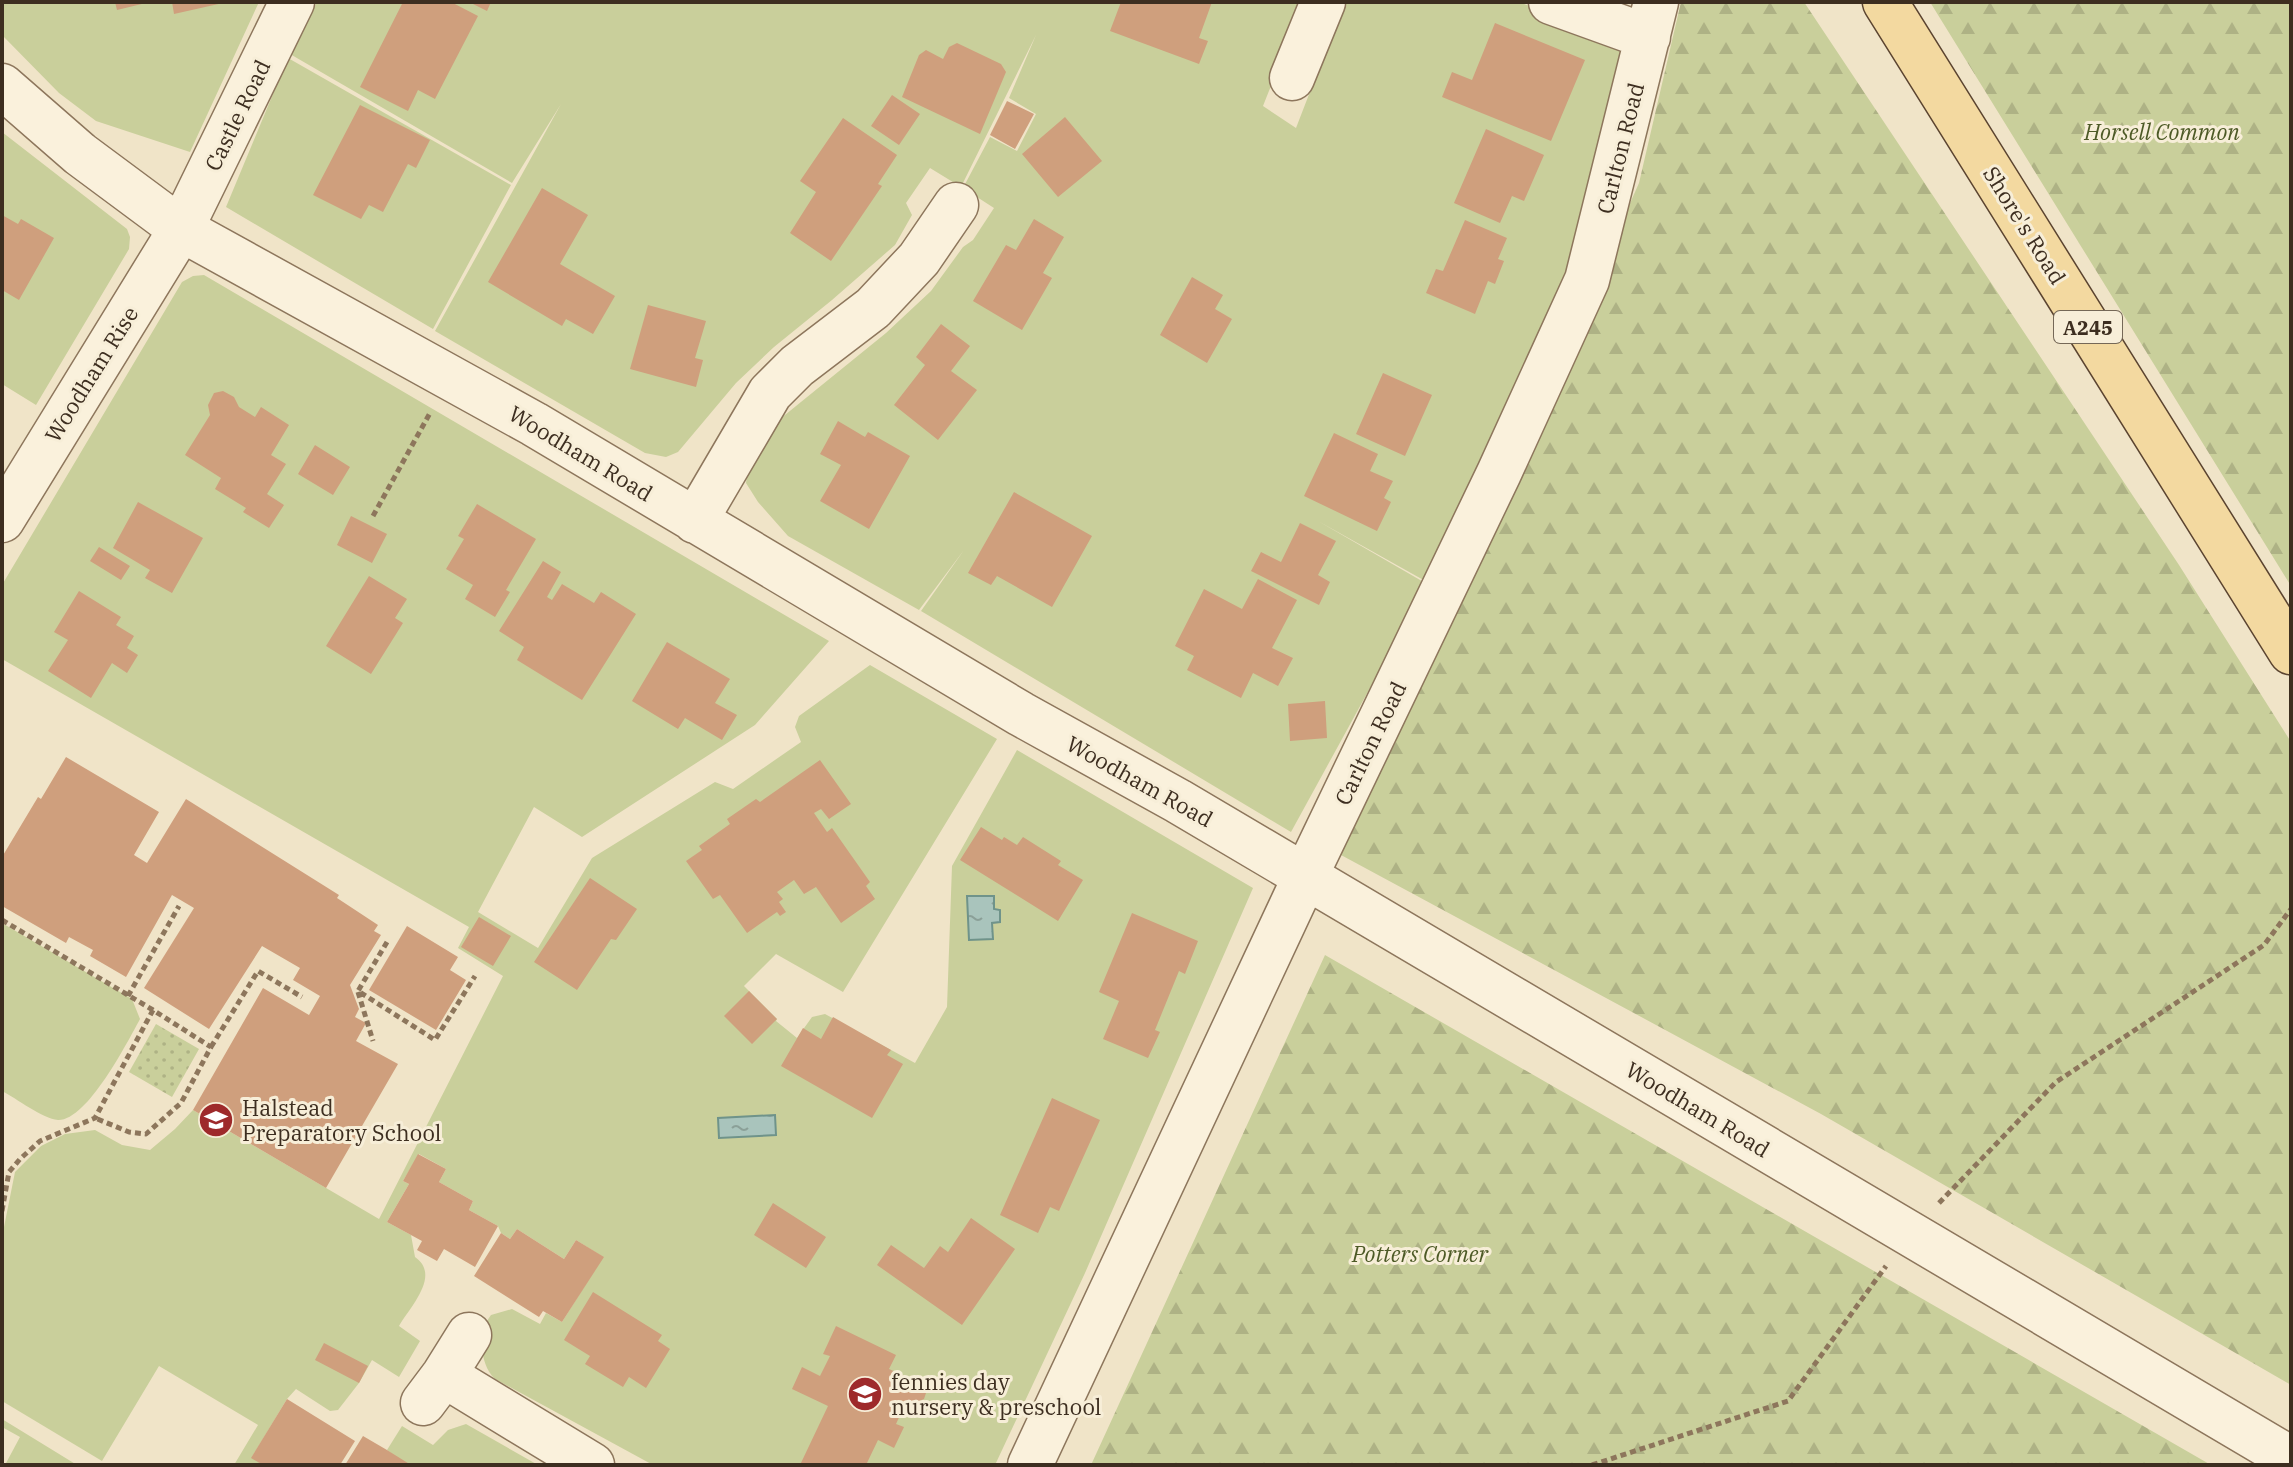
<svg xmlns="http://www.w3.org/2000/svg" width="2293" height="1467" font-family="'IBM Plex Serif',serif">
<style>
.grass{fill:url(#grass-dots)}
.forest{fill:url(#forest-firs)}
.garden{fill:#c9cf9b}
.water{fill:url(#water-ripples);stroke:#6f938a;stroke-width:2}
.building{fill:#cf9f7d}
.lines{fill:none;stroke-linecap:round;stroke-linejoin:round}
.minor-casing{stroke:#8d765c;stroke-width:47}
.major-casing{stroke:#5b4430;stroke-width:47}
.path{stroke:#8d765c;stroke-width:5;stroke-dasharray:6 4;stroke-linecap:butt}
.minor{stroke:#faf1dc;stroke-width:44}
.major{stroke:#f3d9a0;stroke-width:44}
.labels{text-anchor:middle;dominant-baseline:central;stroke-width:6;stroke-linejoin:round;paint-order:stroke}
.shield{fill:#f7eed8;stroke:#756857;stroke-width:2}
.shield-label{font-size:20px;font-weight:bold;fill:#3d2e20}
.street-label{font-size:22px;fill:#3d2e20;stroke:#f7eed8}
.park-label{font-size:22px;font-style:italic;fill:#4d5a26;stroke:#f7eed8}
.poi-label{font-size:22px;fill:#3d2e20;stroke:#f7eed8;text-anchor:start}
</style>
<defs>
<pattern id="grass-dots" width="8" height="8" patternUnits="userSpaceOnUse" patternTransform="scale(2)"><rect width="8" height="8" fill="#c9cf9b"/><path d="M2 2h.1M6 6h.1" fill="none" stroke="#aeb285" stroke-width="1.8" stroke-linecap="round"/></pattern>
<pattern id="forest-firs" width="22" height="20" patternUnits="userSpaceOnUse" patternTransform="scale(2)"><rect width="22" height="20" fill="#c9cf9b"/><path d="M5 1l3.5 6h-7zM16 11l3.5 6h-7z" fill="#aeb285"/></pattern>
<pattern id="water-ripples" width="26" height="14" patternUnits="userSpaceOnUse" patternTransform="scale(2)"><rect width="26" height="14" fill="#a9c4bc"/><path d="M2 4q2-2 4 0t4 0M15 11q2-2 4 0t4 0" fill="none" stroke="#8ba098"/></pattern>
</defs>
<rect width="100%" height="100%" fill="#f0e4c8"/>
<path class="grass" d="M 156,1024 L 199,1049 L 172,1097 L 129,1072 Z"/>
<path class="forest" d="M 1681,2 L 1804,2 L 2179,565 L 2291,742 L 2291,1385 L 1821,1114 L 1341,855 L 1639,183 Z
M 1930,2 L 2291,2 L 2291,586 Z
M 1325,955 L 2211,1465 L 1091,1465 Z"/>
<path class="garden" d="M 2,2 L 259,2 L 190,152 L 96,121 L 59,93 L 2,35 Z
M 317,2 L 1304,2 L 1263,106 L 1296,128 L 1325,53 L 1341,2 L 1519,2 L 1630,44 L 1573,261 L 1427,582 L 1318,521 L 1427,584 L 1291,832 L 921,611 L 964,550 L 919,610 L 788,536 L 758,502 L 746,483 L 749,461 L 780,419 L 886,333 L 931,291 L 963,247 L 973,240 L 994,208 L 963,188 L 990,137 L 1017,151 L 1036,114 L 1009,98 L 1036,35 L 961,187 L 930,168 L 906,203 L 912,215 L 895,245 L 832,300 L 774,347 L 736,383 L 678,452 L 666,457 L 645,453 L 435,331 L 561,104 L 512,183 L 290,54 Z
M 288,58 L 511,185 L 433,329 L 226,207 Z
M 2,132 L 127,229 L 130,237 L 129,249 L 36,405 L 2,384 Z
M 204,275 L 829,641 L 755,725 L 582,837 L 534,807 L 478,912 L 538,948 L 592,858 L 715,782 L 733,789 L 801,742 L 795,727 L 799,716 L 870,665 L 997,739 L 843,992 L 776,954 L 744,986 L 777,1019 L 776,1021 L 797,1038 L 812,1017 L 825,1014 L 915,1063 L 947,1007 L 952,866 L 1017,750 L 1253,888 L 1085,1273 L 995,1465 L 653,1465 L 495,1379 C 479,1364 478,1331 491,1315 L 512,1309 L 540,1324 L 546,1313 L 562,1322 L 603,1257 L 576,1240 L 564,1259 L 517,1229 L 510,1239 L 501,1233 L 498,1226 L 469,1210 L 473,1201 L 439,1182 L 446,1169 L 419,1154 L 403,1181 L 409,1184 L 387,1222 L 411,1235 L 415,1257 C 441,1275 411,1306 399,1326 L 420,1341 L 399,1377 L 372,1360 L 359,1383 L 338,1410 L 330,1411 L 296,1389 L 287,1399 L 252,1457 L 263,1465 L 234,1465 L 258,1425 L 159,1366 L 102,1461 L 2,1401 L 2,1237 L 15,1172 L 41,1146 L 65,1134 L 95,1130 L 122,1145 L 150,1150 L 175,1129 L 193,1110 L 379,1219 L 503,976 L 458,948 L 469,927 L 2,659 L 2,585 L 182,282 L 193,276 Z
M 2,923 L 132,999 L 140,1019 C 127,1043 87,1121 58,1120 C 43,1119 16,1098 2,1091 Z
M 2,1419 L 77,1465 L 5,1465 L 20,1437 L 2,1427 Z
M 466,1424 L 538,1465 L 407,1465 L 387,1450 L 402,1426 L 433,1445 L 448,1430 Z"/>
<path class="water" d="M 967,896 L 994,896 L 994,909 L 1000,910 L 1000,922 L 992,923 L 993,939 L 969,940 Z
M 775,1115 L 776,1135 L 719,1138 L 718,1118 Z"/>
<path class="building" d="M 115,2 L 146,2 L 146,3 L 117,10 Z
M 172,2 L 223,2 L 223,3 L 174,14 Z
M 403,2 L 451,2 L 478,16 L 435,99 L 418,90 L 408,111 L 360,87 Z
M 469,2 L 491,2 L 487,11 Z
M 1121,2 L 1212,2 L 1199,38 L 1208,41 L 1199,64 L 1110,31 Z
M 1495,23 L 1585,60 L 1551,141 L 1442,97 L 1452,72 L 1472,80 Z
M 957,43 L 1001,64 L 1006,72 L 980,134 L 902,97 L 919,55 L 926,50 L 943,59 L 949,47 Z
M 892,95 L 920,114 L 899,145 L 871,126 Z
M 1007,101 L 1034,114 L 1015,149 L 990,135 Z
M 360,105 L 430,140 L 416,168 L 408,164 L 383,212 L 369,205 L 361,219 L 313,195 Z
M 1065,117 L 1102,161 L 1058,197 L 1022,154 Z
M 843,118 L 897,155 L 878,184 L 882,186 L 831,261 L 790,233 L 816,192 L 800,181 Z
M 1486,129 L 1544,155 L 1524,201 L 1512,196 L 1500,223 L 1454,203 Z
M 542,188 L 588,215 L 560,264 L 615,296 L 593,334 L 566,319 L 562,326 L 488,282 Z
M 2,215 L 18,224 L 21,219 L 54,238 L 19,300 L 2,290 Z
M 1034,219 L 1064,237 L 1043,273 L 1052,278 L 1022,330 L 973,301 L 1006,245 L 1016,250 Z
M 1465,220 L 1507,238 L 1498,259 L 1504,261 L 1495,284 L 1488,281 L 1475,314 L 1426,293 L 1436,269 L 1443,271 Z
M 1192,277 L 1223,295 L 1215,309 L 1232,319 L 1207,363 L 1160,335 Z
M 648,305 L 706,321 L 695,358 L 703,360 L 696,387 L 630,369 Z
M 941,324 L 970,346 L 951,371 L 977,390 L 938,440 L 894,405 L 925,365 L 916,357 Z
M 1383,373 L 1432,395 L 1405,456 L 1356,434 Z
M 223,391 L 234,397 L 239,407 L 255,417 L 261,407 L 289,425 L 271,455 L 286,464 L 267,494 L 284,505 L 269,528 L 243,512 L 246,508 L 215,489 L 221,478 L 185,455 L 210,415 L 208,405 L 214,393 Z
M 838,421 L 865,437 L 868,432 L 910,456 L 869,529 L 820,501 L 841,465 L 820,454 Z
M 1334,433 L 1378,454 L 1370,471 L 1393,481 L 1384,498 L 1391,502 L 1377,531 L 1304,496 Z
M 315,445 L 350,467 L 333,495 L 298,474 Z
M 1014,492 L 1092,536 L 1052,607 L 997,576 L 991,585 L 968,573 Z
M 138,502 L 203,538 L 172,593 L 145,578 L 150,570 L 113,548 Z
M 477,504 L 536,539 L 506,590 L 510,592 L 495,617 L 465,599 L 473,585 L 446,569 L 464,539 L 458,536 Z
M 351,516 L 387,534 L 372,563 L 337,545 Z
M 1300,523 L 1336,541 L 1318,575 L 1330,582 L 1319,605 L 1251,571 L 1261,552 L 1281,562 Z
M 99,547 L 130,566 L 121,580 L 90,561 Z
M 543,561 L 561,572 L 547,597 L 552,600 L 562,584 L 594,603 L 601,592 L 636,614 L 582,700 L 517,660 L 524,647 L 499,631 Z
M 369,576 L 407,599 L 395,618 L 403,623 L 371,674 L 326,646 Z
M 1258,579 L 1297,600 L 1272,648 L 1293,658 L 1278,686 L 1253,673 L 1241,698 L 1187,670 L 1194,656 L 1175,646 L 1204,589 L 1242,609 Z
M 79,591 L 121,617 L 116,625 L 134,636 L 127,648 L 138,655 L 127,673 L 112,663 L 91,698 L 48,671 L 68,640 L 54,632 Z
M 667,642 L 730,679 L 715,703 L 737,715 L 722,740 L 685,718 L 678,729 L 632,701 Z
M 1325,701 L 1327,738 L 1290,741 L 1288,704 Z
M 66,757 L 159,812 L 134,855 L 147,863 L 186,799 L 339,895 L 337,898 L 378,925 L 374,931 L 381,935 L 350,985 L 359,1009 L 355,1017 L 366,1023 L 356,1041 L 398,1064 L 326,1188 L 193,1110 L 263,988 L 309,1015 L 320,996 L 293,980 L 300,968 L 262,946 L 209,1029 L 144,988 L 194,908 L 172,895 L 126,977 L 90,956 L 93,950 L 69,937 L 66,943 L 2,906 L 2,857 L 38,797 L 41,799 Z
M 820,760 L 851,804 L 829,819 L 821,809 L 814,813 L 827,832 L 832,828 L 870,882 L 866,886 L 875,899 L 841,923 L 816,887 L 804,894 L 794,880 L 777,892 L 783,899 L 779,902 L 786,912 L 780,916 L 777,912 L 747,933 L 720,895 L 713,899 L 686,861 L 702,850 L 699,846 L 730,824 L 727,819 L 756,799 L 760,802 Z
M 981,827 L 1002,840 L 1004,837 L 1017,845 L 1023,837 L 1061,861 L 1058,865 L 1083,880 L 1058,921 L 960,860 Z
M 590,878 L 637,909 L 616,940 L 611,939 L 577,990 L 534,962 Z
M 1132,913 L 1198,941 L 1185,974 L 1179,971 L 1155,1030 L 1160,1032 L 1148,1058 L 1103,1039 L 1119,1001 L 1099,992 Z
M 479,917 L 511,936 L 493,966 L 461,947 Z
M 407,926 L 458,957 L 450,970 L 466,980 L 436,1030 L 369,990 Z
M 749,991 L 777,1019 L 752,1044 L 724,1016 Z
M 833,1017 L 891,1050 L 887,1055 L 903,1064 L 872,1118 L 781,1066 L 803,1028 L 821,1039 Z
M 1052,1098 L 1100,1120 L 1059,1211 L 1050,1207 L 1038,1233 L 1000,1215 Z
M 418,1154 L 446,1169 L 439,1182 L 473,1201 L 469,1210 L 498,1226 L 475,1267 L 444,1249 L 437,1261 L 417,1250 L 422,1241 L 387,1222 L 409,1184 L 403,1181 Z
M 773,1203 L 826,1237 L 806,1268 L 754,1235 Z
M 971,1218 L 1015,1249 L 962,1325 L 877,1265 L 891,1245 L 924,1268 L 940,1246 L 948,1252 Z
M 517,1229 L 564,1259 L 576,1240 L 604,1257 L 562,1322 L 543,1311 L 539,1317 L 474,1276 L 501,1233 L 510,1239 Z
M 593,1292 L 662,1335 L 658,1341 L 670,1349 L 646,1388 L 629,1377 L 623,1387 L 585,1364 L 590,1356 L 564,1340 Z
M 836,1326 L 896,1355 L 889,1369 L 909,1378 L 915,1376 L 923,1380 L 927,1390 L 924,1399 L 915,1403 L 907,1400 L 896,1424 L 904,1427 L 894,1448 L 878,1440 L 866,1465 L 800,1465 L 828,1406 L 792,1389 L 802,1367 L 820,1376 L 830,1356 L 823,1354 Z
M 324,1343 L 368,1366 L 359,1383 L 315,1360 Z
M 287,1399 L 355,1441 L 340,1465 L 263,1465 L 251,1458 Z
M 363,1436 L 387,1450 L 411,1465 L 345,1465 Z"/>
<g class="lines">
<g class="minor-casing">
<path id="minor" d="M 1551,2 L 1648,37
M 1292,78 L 1323,2
M 2,86 L 80,154 L 181,229 L 534,424 L 1021,714 L 1178,801 L 2291,1459
M 2,520 L 181,229 L 292,2
M 695,521 L 770,393 L 797,366 L 873,308 L 919,259 L 956,205
M 444,1375 L 592,1465
M 423,1403 L 444,1375 L 469,1335
M 1030,1465 L 1305,877 L 1499,473 L 1587,280 L 1656,2"/>
</g>
<g class="major-casing">
<path id="major" d="M 1885,2 L 2291,652"/>
</g>
<path class="path" d="M 373,516 L 430,413
M 2,920 L 153,1010
M 387,942 L 358,991 L 435,1040 L 475,976
M 358,992 L 373,1041
M 128,996 L 179,906
M 211,1047 L 258,971 L 302,997
M 1939,1203 L 2056,1082 L 2264,945 L 2291,909
M 2,1211 L 9,1172 L 20,1159 L 40,1141 L 95,1118 L 153,1010 L 211,1047 L 181,1103 L 146,1134 L 129,1132 L 95,1118
M 1592,1465 L 1788,1401 L 1886,1266"/>
<use href="#minor" class="minor"/>
<use href="#major" class="major"/>
</g>
<defs>
<g id="school-disc" transform="scale(1.8)"><circle r="9.5" fill="#9e2a2b" stroke="#f7eed8"/><path d="M0-5L7-2L0 1L-7-2ZM-4 1L0 2.5L4 1V4Q0 6-4 4Z" fill="#fff"/></g>
</defs>
<g fill-rule="evenodd">
<use href="#school-disc" x="216" y="1120"/>
<use href="#school-disc" x="865" y="1394"/>
</g>
<g class="labels">
<rect class="shield" x="2054" y="311" width="68" height="32" rx="6"/>
<g class="shield-label">
<text x="2088" y="327">A245</text>
</g>
<g class="street-label">
<text transform="translate(237 115) rotate(-64)">Castle Road</text>
<text transform="translate(1620 148) rotate(-76)">Carlton Road</text>
<text transform="translate(2025 225) rotate(58)">Shore's Road</text>
<text transform="translate(91 374) rotate(-58)">Woodham Rise</text>
<text transform="translate(581 453) rotate(31)">Woodham Road</text>
<text transform="translate(1370 743) rotate(-64)">Carlton Road</text>
<text transform="translate(1140 781) rotate(29)">Woodham Road</text>
<text transform="translate(1698 1109) rotate(31)">Woodham Road</text>
</g>
<g class="park-label">
<text x="2162" y="131">Horsell Common</text>
<text x="1420" y="1253">Potters Corner</text>
</g>
<g class="poi-label">
<text x="242" y="1107">Halstead<tspan x="242" dy="25">Preparatory School</tspan></text>
<text x="891" y="1381">fennies day<tspan x="891" dy="25">nursery &amp; preschool</tspan></text>
</g>
</g>
<rect width="2293" height="1467" fill="none" stroke="#3d2e20" stroke-width="8"/>
</svg>
